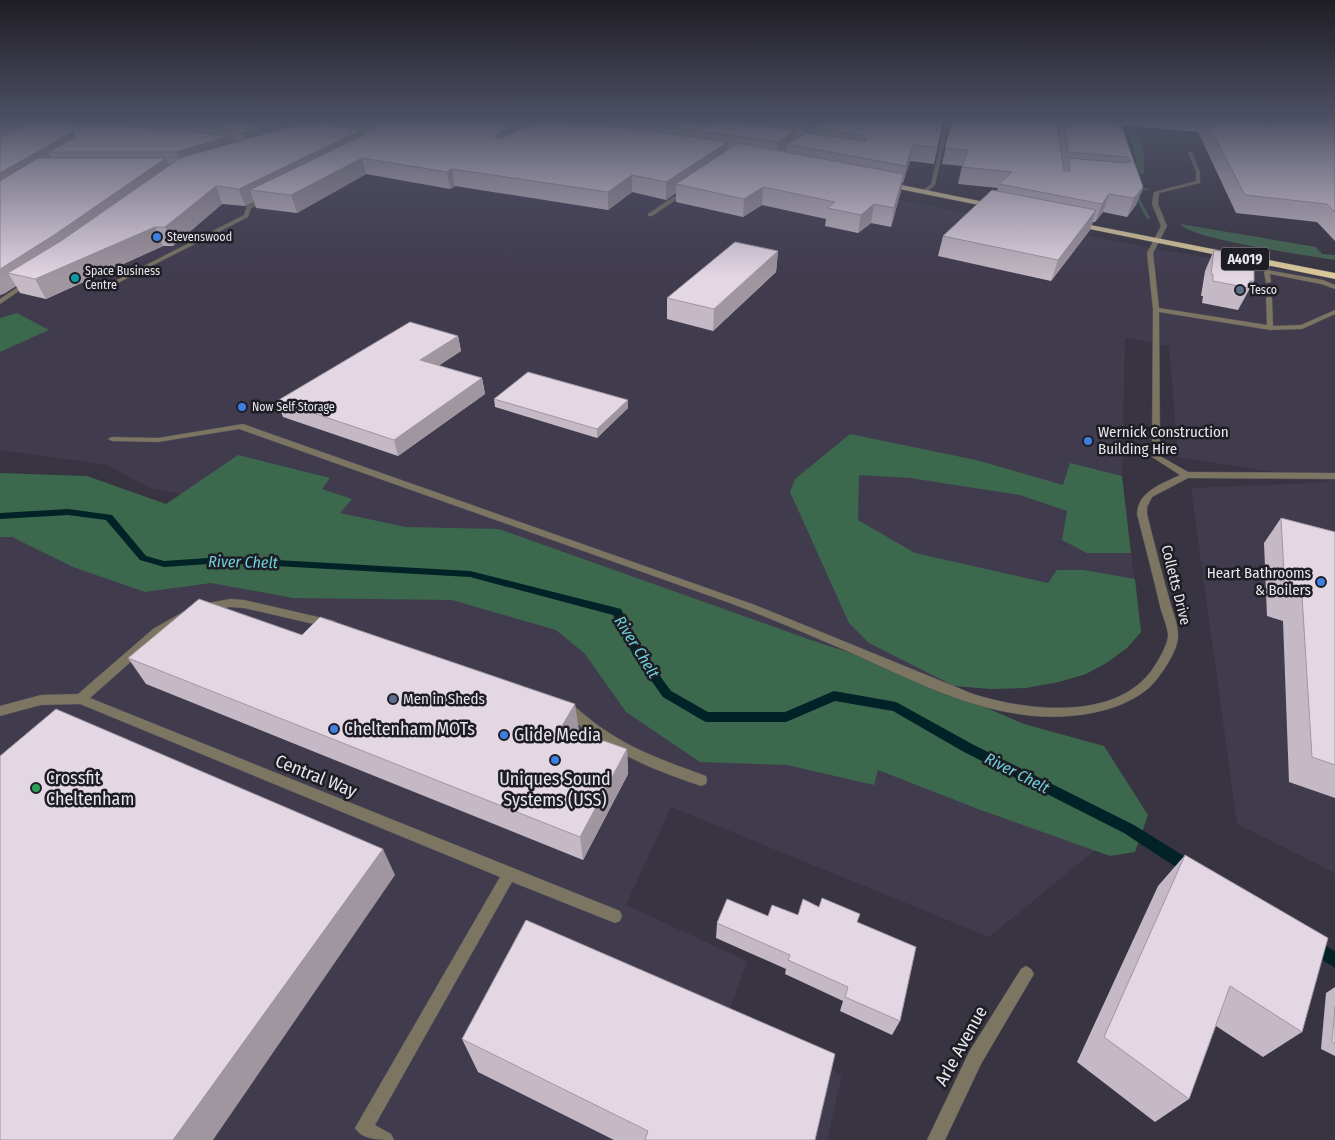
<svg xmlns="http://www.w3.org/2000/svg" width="1335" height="1140" font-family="'Fira Sans Condensed',sans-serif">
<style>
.built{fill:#413b4e}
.green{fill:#426650}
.forest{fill:#3c684d}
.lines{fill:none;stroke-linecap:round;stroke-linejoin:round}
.stream{fill:#012327;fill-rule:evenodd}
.lane-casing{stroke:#54505d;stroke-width:1}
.street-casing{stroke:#54505d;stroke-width:1}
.highway-casing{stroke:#54505d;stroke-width:1}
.lane{fill:#7c7562;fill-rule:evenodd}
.street{fill:#7c7562;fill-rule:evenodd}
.highway{fill:#dccb9b;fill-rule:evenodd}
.wall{fill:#c4b9c4}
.shaded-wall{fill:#a096a0}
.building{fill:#e4d7e4;stroke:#a096a0}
.shop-dot{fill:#3f7fe0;stroke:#1e1d23;stroke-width:2}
.culture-dot{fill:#0f9aa8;stroke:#1e1d23;stroke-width:2}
.service-dot{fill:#5c6f8a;stroke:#1e1d23;stroke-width:2}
.leisure-dot{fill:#2e9e5b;stroke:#1e1d23;stroke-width:2}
.labels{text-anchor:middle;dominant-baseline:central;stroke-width:5;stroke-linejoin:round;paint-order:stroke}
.far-poi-label{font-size:12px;fill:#e7e5ed;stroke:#1e1d23;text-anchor:start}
.shield{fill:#1e1d23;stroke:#aba9b0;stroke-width:1}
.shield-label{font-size:14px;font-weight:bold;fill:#e7e5ed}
.poi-label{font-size:15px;fill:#e7e5ed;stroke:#1e1d23;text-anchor:start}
.street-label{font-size:15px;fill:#e7e5ed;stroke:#1e1d23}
.water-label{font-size:16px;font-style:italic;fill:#6ccfdd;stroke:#1e1d23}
.near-poi-label{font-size:18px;fill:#e7e5ed;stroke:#1e1d23;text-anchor:start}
.near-street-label{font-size:18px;fill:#e7e5ed;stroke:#1e1d23}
</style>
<rect width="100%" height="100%" fill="#383441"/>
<path class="built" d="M 414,119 L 630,149 L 1162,250 L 1335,278 L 1335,873 L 1237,824 L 1191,488 L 1334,482 L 1178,457 L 1169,346 L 1125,338 L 1122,481 L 1141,632 L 1127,648 L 1108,662 L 1086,674 L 1059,682 L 1026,688 L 991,689 L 954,686 L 808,639 L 398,534 L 290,517 L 150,488 L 107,465 L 0,450 L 0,155 Z
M 0,519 L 594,611 L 757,733 L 1115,834 L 989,937 L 671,807 L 626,905 L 747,961 L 726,1021 L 842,1075 L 827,1140 L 0,1140 Z"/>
<path class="green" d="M 1128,130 L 1137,131 L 1144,150 L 1144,174 L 1132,173 L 1134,187 L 1151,189 L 1143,191 L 1139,197 L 1150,218 L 1147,219 L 1134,194 L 1126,172 L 1139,173 Z
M 1180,224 L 1316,247 L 1322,254 L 1335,255 L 1335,260 C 1310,256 1190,239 1180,224 Z"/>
<path class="forest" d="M 17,313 L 49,330 L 0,352 L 0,318 Z
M 850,434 L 976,460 L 1063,485 L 1070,463 L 1122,476 L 1131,553 L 1087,553 L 1062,540 L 1067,511 L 1020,495 L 910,478 L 859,475 L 858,520 L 915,553 L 1048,583 L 1057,570 L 1084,570 L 1135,579 L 1141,632 L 1127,648 L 1108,662 L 1086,674 L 1059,682 L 1026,688 L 991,689 L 954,686 L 869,643 L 849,623 L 790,492 L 795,479 Z
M 238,455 L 330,478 L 322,489 L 352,499 L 340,513 L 406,527 L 499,529 L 808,639 L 888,665 L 1024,724 L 1104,746 L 1148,815 L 1135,852 L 1110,856 L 978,809 L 878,770 L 874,785 L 787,765 L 700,762 L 626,712 L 585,654 L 556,630 L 452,600 L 293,598 L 211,583 L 145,592 L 73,567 L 12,537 L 0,537 L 0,473 L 87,476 L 166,504 Z"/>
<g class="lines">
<path class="stream" d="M 68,509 L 112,515 L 146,556 L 164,561 L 223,557 L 470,571 L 621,609 L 641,650 L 671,691 L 708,712 L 785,712 L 834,691 L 896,702 L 972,744 L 1134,825 L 1195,863 L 1197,868 L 1195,873 L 1190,875 L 1185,873 L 1124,833 L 964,752 L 893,711 L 835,701 L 786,722 L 706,722 L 702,720 L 663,697 L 633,655 L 613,615 L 470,577 L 223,563 L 164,567 L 140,560 L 106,520 L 68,515 L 0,519 L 0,513 Z
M 1312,938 L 1335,951 L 1335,968 L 1307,950 L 1305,945 L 1307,940 Z"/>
<g class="lane-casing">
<path id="lane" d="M 1190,151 L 1192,152 L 1200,172 L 1200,183 L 1159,193 L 1158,204 L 1167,226 L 1153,253 L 1159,308 L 1267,325 L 1266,298 L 1269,296 L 1272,298 L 1273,326 L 1301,325 L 1335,310 L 1335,314 L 1302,329 L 1270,330 L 1159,312 L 1160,456 L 1188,472 L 1335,473 L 1335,479 L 1188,478 L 1152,497 L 1147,507 L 1147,514 C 1154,542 1161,570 1169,598 C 1172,610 1178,623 1178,635 C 1179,650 1160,677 1150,687 C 1134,701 1113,709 1092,713 C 1005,730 923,685 847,651 C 807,634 768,617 727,602 L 239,429 L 158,442 L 112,441 L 108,439 L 112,437 L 158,438 L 243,424 L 755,605 L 973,694 C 1027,711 1118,722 1154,667 C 1159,659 1167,646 1168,636 C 1168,627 1162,615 1160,606 C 1153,576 1145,545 1137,514 C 1138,491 1162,484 1180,475 L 1152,457 L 1153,309 L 1147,253 L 1161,226 L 1152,204 L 1154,192 L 1196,181 L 1196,172 L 1188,152 Z
M 684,190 L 689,191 L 652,216 L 648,216 L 648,214 Z
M 265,198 L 270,199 L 251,208 L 248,217 L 108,288 L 103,287 L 244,215 L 247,206 Z
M 1267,270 L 1323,280 L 1335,285 L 1335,289 L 1321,284 L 1270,274 L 1271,282 L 1266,283 L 1264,272 Z
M 27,281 L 32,282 L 0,304 L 0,299 Z
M 230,599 L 244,600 L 331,620 L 335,621 L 336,624 L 335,627 L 331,628 L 244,608 L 230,607 L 203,612 L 199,611 L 198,608 L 199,605 L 203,604 Z
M 183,612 L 187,613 L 188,616 L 187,619 L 161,635 L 90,698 L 615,909 L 620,911 L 622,916 L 620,921 L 615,923 L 512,882 L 375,1125 L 391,1134 L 394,1140 C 380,1140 362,1140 355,1128 L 500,877 L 80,704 L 41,705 L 0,716 L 0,706 L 41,695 L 78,694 L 153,629 Z
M 568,702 L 572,704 C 616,744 651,756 706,776 L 707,780 L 706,784 L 701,786 C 659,772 619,756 584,729 C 576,723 567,715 562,707 L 564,704 Z"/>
</g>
<g class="street-casing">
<path id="street" d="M 946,119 L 950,119 L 935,185 L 926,193 L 922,193 L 922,191 L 931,184 Z
M 1026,966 L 1031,969 L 1034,974 L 1031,979 L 981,1064 L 945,1140 L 927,1140 L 969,1052 L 1021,969 Z"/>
</g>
<g class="highway-casing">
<path id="highway" d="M 882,181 L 999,205 L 1003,207 L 999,209 L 879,185 L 878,183 Z
M 1070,221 L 1335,273 L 1335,279 L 1070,225 Z"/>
</g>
<use href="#lane" class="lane"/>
<use href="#street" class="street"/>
<use href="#highway" class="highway"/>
</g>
<path class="wall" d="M 0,119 L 944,119 L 934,164 L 910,161 L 903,183 L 902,183 L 901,191 L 891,227 L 871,223 L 858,233 L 825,226 L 826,219 L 762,205 L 743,217 L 676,202 L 676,193 L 666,200 L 632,192 L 608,210 L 455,186 L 450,189 L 366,174 L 297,213 L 256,208 L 254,202 L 245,206 L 222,204 L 173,246 L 163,246 L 46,299 L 20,293 L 16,286 L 5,293 L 0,295 Z
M 951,119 L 1056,119 L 1062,161 L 1057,119 L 1335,119 L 1335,241 L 1317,222 L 1236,213 L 1198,132 L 1121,125 L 1143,187 L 1136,205 L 1127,217 L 1103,212 L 1095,222 L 1093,222 L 1090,230 L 1051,281 L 938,256 L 943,236 L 997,191 L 998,188 L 958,184 L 962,166 L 942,164 L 952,119 Z
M 1214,250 L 1254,281 L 1238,310 L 1202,303 L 1203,296 L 1201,296 L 1205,271 Z
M 778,251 L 776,272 L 713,331 L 667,319 L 667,298 Z
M 458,336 L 461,351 L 438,366 L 482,378 L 485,394 L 398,456 L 283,417 L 277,401 Z
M 494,399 L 628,408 L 597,438 L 495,407 Z
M 1281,518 L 1335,532 L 1335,798 L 1289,782 L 1283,621 L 1267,616 L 1264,543 Z
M 302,635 L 579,730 L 577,732 L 627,749 L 628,774 L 583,860 L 146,684 L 128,658 Z
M 1185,855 L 1302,1032 L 1263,1057 L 1216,1026 L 1189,1099 L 1155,1122 L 1077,1062 L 1158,886 Z
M 819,907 L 857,922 L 900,1021 L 892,1035 L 840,1011 L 843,1001 L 785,974 L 786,969 L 716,938 L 717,923 L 768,916 L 798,915 Z
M 1335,987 L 1335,1056 L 1321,1049 L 1326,993 Z
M 462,1039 L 815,1140 L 614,1140 L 478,1072 Z"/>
<path class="shaded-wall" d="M 294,119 L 335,119 L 337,126 L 247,149 L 242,133 Z
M 527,119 L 535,119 L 537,129 L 498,150 L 495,137 L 496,134 Z
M 703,119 L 712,119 L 704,132 L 701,122 Z
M 748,119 L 749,119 L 748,133 L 745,120 Z
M 815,119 L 825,119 L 817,129 L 814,128 L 813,134 L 802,142 L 803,126 Z
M 361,130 L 364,146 L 250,190 L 254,202 L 245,206 L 239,189 Z
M 795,131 L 794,145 L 787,144 L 787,151 L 776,158 L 778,142 Z
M 72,132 L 79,148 L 49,152 L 55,163 L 0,196 L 0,173 Z
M 231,136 L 237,152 L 183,169 L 176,152 Z
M 728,142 L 727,158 L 676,184 L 676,193 L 666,200 L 666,182 Z
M 913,145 L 910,161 L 903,183 L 906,166 Z
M 166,158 L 172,175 L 8,273 L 16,286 L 5,293 L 0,295 L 0,269 Z
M 362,158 L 366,174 L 297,213 L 291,195 Z
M 452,169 L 455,186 L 450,189 L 447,172 Z
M 904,174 L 901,191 L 891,227 L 894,208 Z
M 632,175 L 632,192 L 608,210 L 608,192 Z
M 216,186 L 222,204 L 173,246 L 165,227 Z
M 763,187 L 762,205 L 743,217 L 744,199 Z
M 1143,187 L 1136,205 L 1127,217 L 1134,198 Z
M 1109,194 L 1103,212 L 1095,222 L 1102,204 Z
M 874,204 L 871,223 L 858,233 L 861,215 Z
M 1096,210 L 1090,230 L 1051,281 L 1058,260 Z
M 155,227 L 163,246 L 46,299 L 35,279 Z
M 778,251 L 776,272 L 713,331 L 714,309 Z
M 458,336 L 461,351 L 423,376 L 420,360 Z
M 482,378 L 485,394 L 398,456 L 394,440 Z
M 628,400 L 628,408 L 597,438 L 597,429 Z
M 575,704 L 579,730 L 565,752 L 562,726 Z
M 627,749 L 628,774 L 583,860 L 580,837 Z
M 383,849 L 395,875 L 213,1140 L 173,1140 Z"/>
<path class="building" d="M 0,119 L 76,119 L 79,121 L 231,136 L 176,152 L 49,152 L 75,137 L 72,132 L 0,173 L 0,136 L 20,127 L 0,127 Z
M 108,119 L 294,119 L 242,133 L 220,128 Z
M 322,119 L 327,119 L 330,124 L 361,130 L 239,189 L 216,186 L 165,227 L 155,227 L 35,279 L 8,273 L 61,241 L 180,158 L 312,120 Z
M 343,119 L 527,119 L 496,134 L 495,137 L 500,139 L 539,119 L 565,119 L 728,142 L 666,182 L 632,175 L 608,192 L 452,169 L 447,172 L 362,158 L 291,195 L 250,190 L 374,130 L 373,127 Z
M 609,119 L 703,119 L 701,122 L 708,122 L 710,119 L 748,119 L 745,120 L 747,122 L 795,131 L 778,142 Z
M 754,119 L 815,119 L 803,126 Z
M 825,119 L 944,119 L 937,147 L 913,145 L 906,166 L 787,144 L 806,133 L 867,141 L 864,136 L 814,128 L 821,123 Z
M 952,119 L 1056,119 L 1064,171 L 1070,171 L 1069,158 L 1127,163 L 1131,161 L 1127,157 L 1068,152 L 1064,119 L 1119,119 L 1143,187 L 1134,198 L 1109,194 L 1102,204 L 999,184 L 1012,172 L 962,167 L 968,150 L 945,148 Z
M 1205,119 L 1335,119 L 1335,212 L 1327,204 L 1245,195 Z
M 738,143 L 904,174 L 894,208 L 874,204 L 861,215 L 827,208 L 835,202 L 763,187 L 744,199 L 676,184 Z
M 38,158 L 166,158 L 54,235 L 0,269 L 0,181 Z
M 992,190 L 1096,210 L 1058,260 L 943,236 Z
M 735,242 L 778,251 L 714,309 L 667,298 Z
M 1214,250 L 1254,256 L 1254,281 L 1250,281 L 1249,288 L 1213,281 L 1213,274 L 1211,274 Z
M 410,322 L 458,336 L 420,360 L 482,378 L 394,440 L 277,401 Z
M 528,372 L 628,400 L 597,429 L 494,399 Z
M 1281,518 L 1335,532 L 1335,765 L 1312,757 L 1302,596 L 1285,591 Z
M 199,599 L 302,635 L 320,617 L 575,704 L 562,726 L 627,749 L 580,837 L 128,658 Z
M 56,709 L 383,849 L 173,1140 L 0,1140 L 0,756 Z
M 1185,855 L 1328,938 L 1302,1032 L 1230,986 L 1189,1099 L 1104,1037 Z
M 822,898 L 860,914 L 857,922 L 916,947 L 900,1021 L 845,997 L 848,987 L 788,960 L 790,955 L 717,923 L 727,899 L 768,916 L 772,905 L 798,915 L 803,899 L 819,907 Z
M 526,920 L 835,1054 L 815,1140 L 645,1140 L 648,1131 L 462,1039 Z
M 1335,1006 L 1335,1044 L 1332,1042 Z"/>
<linearGradient id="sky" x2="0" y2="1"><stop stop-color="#1f1d24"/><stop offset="0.43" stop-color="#4d5065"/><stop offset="1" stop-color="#4d5065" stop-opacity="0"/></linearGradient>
<rect width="1335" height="278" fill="url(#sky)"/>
<g class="shop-dot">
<circle cx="157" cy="237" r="5"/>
<circle cx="242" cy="407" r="5"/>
<circle cx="1088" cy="441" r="5"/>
<circle cx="1321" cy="582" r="5"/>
<circle cx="334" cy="729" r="5"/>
<circle cx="504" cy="735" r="5"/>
<circle cx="555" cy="760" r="5"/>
</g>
<circle class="culture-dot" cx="75" cy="278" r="5"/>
<g class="service-dot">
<circle cx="1240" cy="290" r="5"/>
<circle cx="393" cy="699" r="5"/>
</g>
<circle class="leisure-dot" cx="36" cy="788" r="5"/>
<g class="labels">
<g class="far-poi-label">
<text x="167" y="237">Stevenswood</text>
<text x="85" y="271">Space Business<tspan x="85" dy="14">Centre</tspan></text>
<text x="1250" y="290">Tesco</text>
<text x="252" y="407">Now Self Storage</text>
</g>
<rect class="shield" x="1221" y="247.5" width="48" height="23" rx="4"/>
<g class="shield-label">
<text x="1245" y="259">A4019</text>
</g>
<g class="poi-label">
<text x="1098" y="432">Wernick Construction<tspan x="1098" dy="17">Building Hire</tspan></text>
<text x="1311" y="573" text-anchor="end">Heart Bathrooms<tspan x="1311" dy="17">&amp; Boilers</tspan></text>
<text x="403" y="699">Men in Sheds</text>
</g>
<g class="street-label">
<text transform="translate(1176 585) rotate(76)">Colletts Drive</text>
</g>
<g class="water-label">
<text transform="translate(243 562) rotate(1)">River Chelt</text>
<text transform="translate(637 647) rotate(58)">River Chelt</text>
<text transform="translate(1017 773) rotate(27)">River Chelt</text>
</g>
<g class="near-poi-label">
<text x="344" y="729">Cheltenham MOTs</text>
<text x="514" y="735">Glide Media</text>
<text x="46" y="778">Crossfit<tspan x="46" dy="21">Cheltenham</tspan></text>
<text x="555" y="779" text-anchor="middle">Uniques Sound<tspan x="555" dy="21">Systems (USS)</tspan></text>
</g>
<g class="near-street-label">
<text transform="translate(316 776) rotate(22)">Central Way</text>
<text transform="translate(961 1046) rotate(-61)">Arle Avenue</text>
</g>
</g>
</svg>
